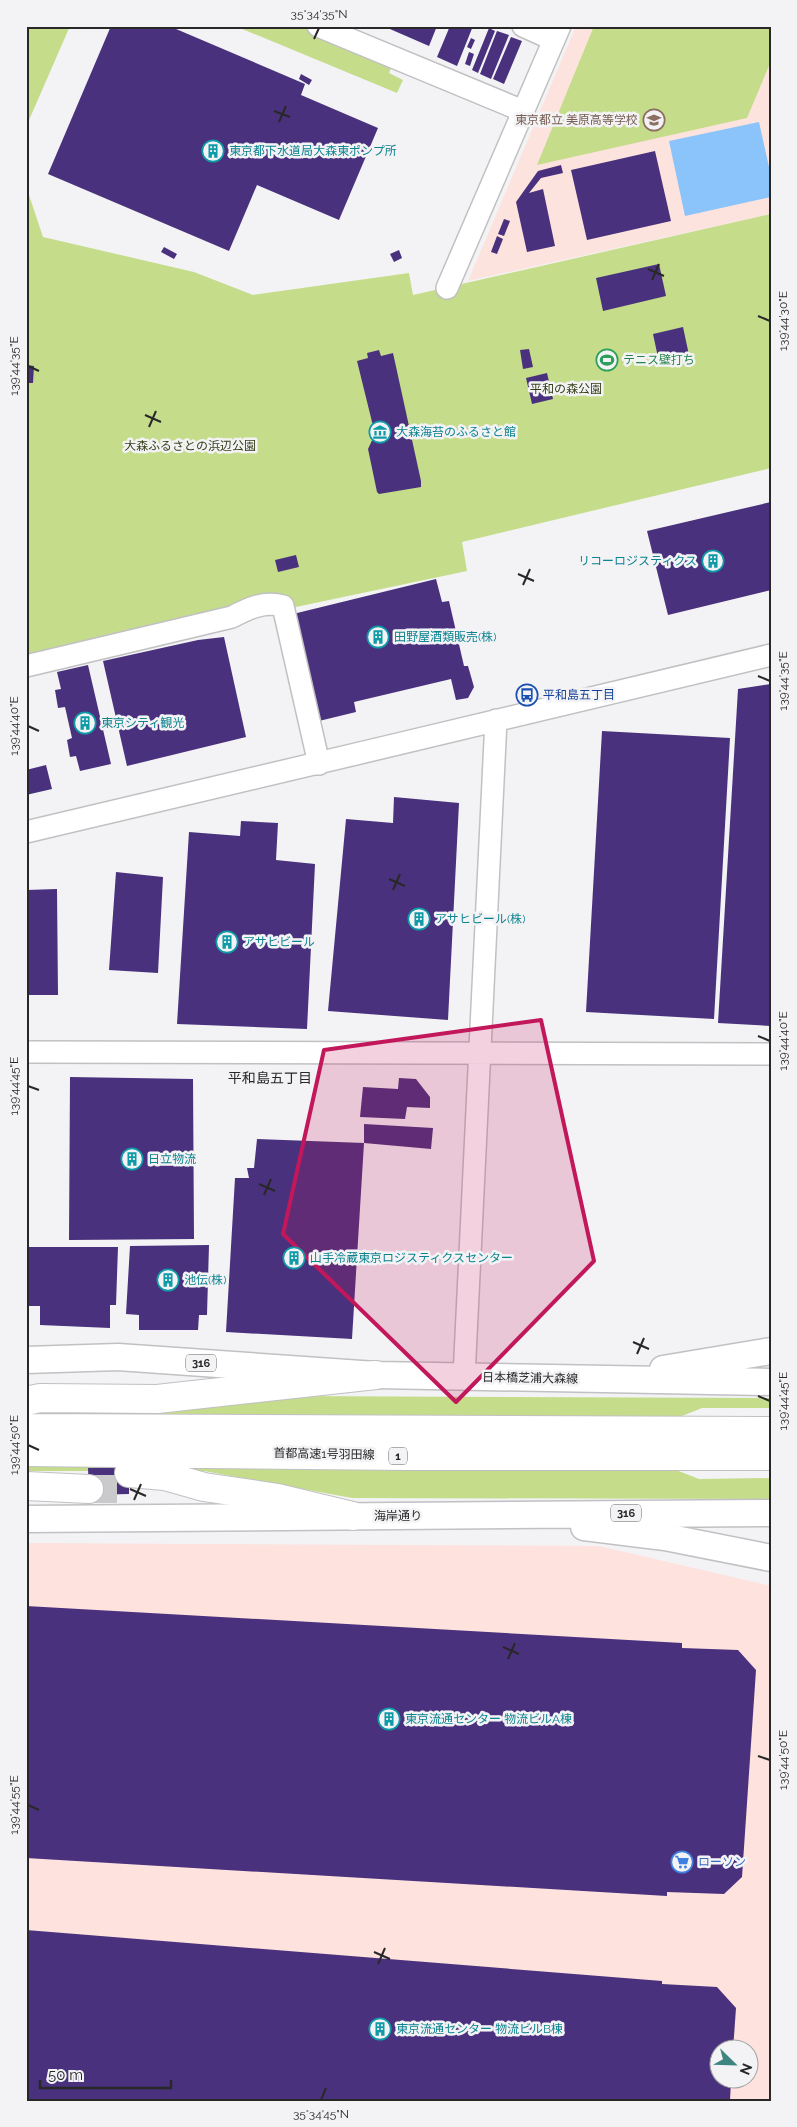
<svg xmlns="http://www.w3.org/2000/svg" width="797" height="2127" font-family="Raleway,'Noto Sans JP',sans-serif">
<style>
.commercial{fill:#fde2de;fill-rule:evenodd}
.education{fill:#fde3dd}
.green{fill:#c5dc8a}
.water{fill:#8ac4fb}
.building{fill:#49317d}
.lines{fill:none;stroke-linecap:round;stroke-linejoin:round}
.highway-tunnel{stroke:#cacacd;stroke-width:28;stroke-dasharray:28 14;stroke-linecap:butt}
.minor-casing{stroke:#c1c1c4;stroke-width:24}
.major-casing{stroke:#c1c1c4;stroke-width:29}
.highway-casing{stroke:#c1c1c4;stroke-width:30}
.minor{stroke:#fff;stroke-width:21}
.major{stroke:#fff;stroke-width:26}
.highway{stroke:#fff;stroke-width:28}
.marked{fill:#c2185b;fill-opacity:0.2;stroke:#c2185b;stroke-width:4;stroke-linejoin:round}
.ticks{fill:none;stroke:#282829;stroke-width:2}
.labels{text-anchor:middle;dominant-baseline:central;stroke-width:5;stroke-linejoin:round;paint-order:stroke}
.shield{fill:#f3f3f6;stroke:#656566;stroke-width:1}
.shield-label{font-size:11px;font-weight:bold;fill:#282829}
.education-label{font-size:12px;fill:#785e54;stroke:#f3f3f6;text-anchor:end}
.culture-label{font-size:12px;fill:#0d838f;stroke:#f3f3f6;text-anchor:start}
.leisure-label{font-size:12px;fill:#27864d;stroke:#f3f3f6;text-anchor:start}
.park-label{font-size:12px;fill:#343f18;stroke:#f3f3f6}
.transit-label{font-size:12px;fill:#164399;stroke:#f3f3f6;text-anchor:start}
.street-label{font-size:12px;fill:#282829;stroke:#f3f3f6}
.shop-label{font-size:12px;fill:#366cbe;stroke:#f3f3f6;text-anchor:start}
.neighbourhood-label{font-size:14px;fill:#282829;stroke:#f3f3f6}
.neatline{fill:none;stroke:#282829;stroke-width:2}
.ticks-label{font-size:12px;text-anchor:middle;fill:#282829}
</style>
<rect width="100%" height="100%" fill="#f3f3f6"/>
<path class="commercial" d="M 26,1543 L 599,1546 L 771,1586 L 771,2101 L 26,2101 ZM 720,2050 L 750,2050 L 750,2080 L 720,2080 Z"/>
<path class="education" d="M 576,26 L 771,26 L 771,214 L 468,281 Z"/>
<path class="green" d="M 27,26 L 70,26 L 26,127 L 26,29 Z
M 235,26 L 311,26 L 394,60 L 389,73 L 403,80 L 397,93 Z
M 594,26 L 771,26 L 771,61 L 747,118 L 537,165 Z
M 26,186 L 43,237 L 194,272 L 253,295 L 409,273 L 413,295 L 771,214 L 771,468 L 462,542 L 467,571 L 291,608 L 234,612 L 26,655 L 26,485 L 28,477 L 26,477 Z
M 278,1396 L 771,1398 L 771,1408 L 702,1408 L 677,1418 L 26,1416 L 26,1411 L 158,1413 Z
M 26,1464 L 671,1468 L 699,1479 L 771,1478 L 771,1499 L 352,1498 L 204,1471 L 26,1471 Z"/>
<path class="water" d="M 759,122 L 771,176 L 771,197 L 685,216 L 669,141 Z"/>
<path class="building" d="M 111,26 L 169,26 L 305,84 L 301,95 L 378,128 L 339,220 L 257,185 L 229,251 L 48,174 Z
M 383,26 L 437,26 L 429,46 Z
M 450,26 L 473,26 L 457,66 L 437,57 Z
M 489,28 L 495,31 L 478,73 L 472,70 Z
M 497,31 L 509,35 L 491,79 L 480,74 Z
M 511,37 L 522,41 L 504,84 L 493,79 Z
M 471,38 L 475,40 L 471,49 L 467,47 Z
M 469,52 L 474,54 L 470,66 L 465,64 Z
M 301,74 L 312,80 L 309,85 L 299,79 Z
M 655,151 L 671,221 L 587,240 L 571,170 Z
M 561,165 L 563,173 L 541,178 L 529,193 L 543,189 L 555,246 L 527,252 L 516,202 L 538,171 Z
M 504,219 L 510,221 L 504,236 L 498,234 Z
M 497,236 L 503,239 L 497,254 L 491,252 Z
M 164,247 L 177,254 L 174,259 L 161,252 Z
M 399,250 L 402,258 L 394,262 L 390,254 Z
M 659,264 L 666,296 L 603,311 L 596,278 Z
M 683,327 L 689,355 L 659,362 L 653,334 Z
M 529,349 L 533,367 L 523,369 L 520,350 Z
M 379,350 L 381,356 L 393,353 L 421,481 L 421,487 L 379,494 L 377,492 L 368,449 L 375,434 L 357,361 L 368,358 L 367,353 Z
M 26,365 L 34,366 L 33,383 L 26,383 Z
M 547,373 L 553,399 L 532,404 L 526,378 Z
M 771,502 L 771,590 L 668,615 L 647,531 Z
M 296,555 L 299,567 L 278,572 L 275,560 Z
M 436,579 L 442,602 L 449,601 L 464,666 L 468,666 L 474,687 L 468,698 L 456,700 L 451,679 L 354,702 L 356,712 L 319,721 L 293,614 Z
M 224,637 L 246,737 L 127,766 L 103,661 L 198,640 Z
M 88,665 L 111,764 L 80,771 L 76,756 L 70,757 L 67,740 L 72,738 L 65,707 L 58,708 L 55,690 L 61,689 L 57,672 Z
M 771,684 L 771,1026 L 718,1023 L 738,689 Z
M 602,731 L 730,738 L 714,1019 L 586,1012 Z
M 46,765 L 52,789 L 26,795 L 26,770 Z
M 394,797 L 459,803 L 448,1020 L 328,1011 L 346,819 L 393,823 Z
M 241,821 L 278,823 L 276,860 L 315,864 L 307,1029 L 177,1024 L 189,832 L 240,836 Z
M 116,872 L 163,877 L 158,973 L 109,970 Z
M 57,889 L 58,995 L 26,995 L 26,890 Z
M 70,1077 L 193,1079 L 194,1239 L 69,1240 Z
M 399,1078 L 416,1079 L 430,1097 L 430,1108 L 407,1107 L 405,1119 L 360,1117 L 363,1087 L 398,1089 Z
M 364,1124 L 433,1128 L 431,1149 L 364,1143 Z
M 257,1139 L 364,1143 L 352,1339 L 226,1332 L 235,1178 L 249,1178 L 247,1168 L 254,1168 Z
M 209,1245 L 207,1315 L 199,1315 L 198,1330 L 139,1330 L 139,1315 L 126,1314 L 130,1246 Z
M 26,1247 L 118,1247 L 116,1305 L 110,1305 L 110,1328 L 40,1325 L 40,1306 L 26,1306 Z
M 129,1467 L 129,1494 L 89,1495 L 88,1468 Z
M 26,1606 L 682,1643 L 682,1648 L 738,1650 L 756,1670 L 742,1877 L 724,1894 L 667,1892 L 667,1896 L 26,1858 Z
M 26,1930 L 662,1981 L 662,1984 L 717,1987 L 736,2008 L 733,2050 L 720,2050 L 720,2080 L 731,2080 L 730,2101 L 26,2101 Z"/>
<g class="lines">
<path class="highway-tunnel" d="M 89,1489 L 130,1489"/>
<g class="minor-casing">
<path id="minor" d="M 318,26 L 523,111
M 523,26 L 554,40
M 447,288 L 560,26
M 26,666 L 232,617 C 249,608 264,601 283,606 L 319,764
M 26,832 C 275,774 522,714 771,655
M 26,1052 L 771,1054
M 464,1377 L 496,720"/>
</g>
<g class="major-casing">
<path id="major" d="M 26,1360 L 118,1357 L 376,1375 L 771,1382
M 663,1369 L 771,1351
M 26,1519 L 771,1513
M 584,1527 L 665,1537 L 771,1558"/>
</g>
<g class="highway-casing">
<path id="highway" d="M 26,1401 L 40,1398 L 157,1399 L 376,1375
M 26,1428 L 771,1431
M 26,1452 L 408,1456 L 771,1456
M 129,1473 L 165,1476 L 204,1487 L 278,1498 L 353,1516
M 26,1486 L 89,1489"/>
</g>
<use href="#minor" class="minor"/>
<use href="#major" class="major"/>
<use href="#highway" class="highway"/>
</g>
<path class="marked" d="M 541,1020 L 594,1261 L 456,1402 L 283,1234 L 324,1050 Z"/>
<path class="ticks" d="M 314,39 L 319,28M 274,111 L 290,117M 279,122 L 286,106M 648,269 L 664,276M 652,280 L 659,264M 758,316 L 770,321M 28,366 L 39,371M 145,415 L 161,422M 149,427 L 156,411M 518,574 L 534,581M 523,585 L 530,569M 758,676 L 770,681M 28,726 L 39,731M 389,879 L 405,886M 393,890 L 400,874M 758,1036 L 770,1041M 28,1086 L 39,1090M 259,1184 L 275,1191M 264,1195 L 271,1179M 633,1342 L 649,1349M 637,1354 L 644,1338M 758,1396 L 770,1401M 28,1445 L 39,1450M 130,1489 L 146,1496M 134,1500 L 141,1484M 503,1647 L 519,1654M 508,1659 L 515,1643M 758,1756 L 770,1760M 28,1805 L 39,1810M 374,1952 L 390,1959M 378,1964 L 385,1948M 321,2100 L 326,2088"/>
<defs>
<g id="school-ring" transform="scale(1.125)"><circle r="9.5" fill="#f3f3f6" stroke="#8d6e63" stroke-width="1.5"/><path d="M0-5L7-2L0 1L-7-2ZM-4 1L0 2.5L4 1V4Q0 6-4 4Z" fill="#8d6e63"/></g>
<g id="building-ring" transform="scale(1.125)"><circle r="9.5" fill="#f3f3f6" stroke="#0f9aa8" stroke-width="1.5"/><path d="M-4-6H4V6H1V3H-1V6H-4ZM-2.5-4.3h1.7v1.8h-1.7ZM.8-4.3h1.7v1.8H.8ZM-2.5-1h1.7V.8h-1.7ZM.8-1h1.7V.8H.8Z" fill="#0f9aa8"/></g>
<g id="stadium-ring" transform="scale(1.125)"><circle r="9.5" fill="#f3f3f6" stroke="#2e9e5b" stroke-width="1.5"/><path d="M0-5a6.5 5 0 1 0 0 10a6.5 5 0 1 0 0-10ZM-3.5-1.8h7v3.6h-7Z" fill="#2e9e5b"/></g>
<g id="museum-ring" transform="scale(1.125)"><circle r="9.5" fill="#f3f3f6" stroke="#0f9aa8" stroke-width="1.5"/><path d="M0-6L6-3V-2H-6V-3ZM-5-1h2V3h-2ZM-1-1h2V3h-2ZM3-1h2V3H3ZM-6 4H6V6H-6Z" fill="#0f9aa8"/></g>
<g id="bus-ring" transform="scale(1.125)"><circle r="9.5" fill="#f3f3f6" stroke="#1a4fb4" stroke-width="1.5"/><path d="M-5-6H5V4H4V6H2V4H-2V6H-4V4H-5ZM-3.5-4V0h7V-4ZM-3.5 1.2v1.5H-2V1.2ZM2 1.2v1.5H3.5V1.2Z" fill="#1a4fb4"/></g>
<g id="supermarket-ring" transform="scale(1.125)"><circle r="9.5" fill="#f3f3f6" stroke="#3f7fe0" stroke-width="1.5"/><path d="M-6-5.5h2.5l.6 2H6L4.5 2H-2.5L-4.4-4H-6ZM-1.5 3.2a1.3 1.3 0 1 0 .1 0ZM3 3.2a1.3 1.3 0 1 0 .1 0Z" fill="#3f7fe0"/></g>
</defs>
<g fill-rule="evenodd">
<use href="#school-ring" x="654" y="120"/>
<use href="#building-ring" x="213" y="151"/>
<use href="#stadium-ring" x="607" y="360"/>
<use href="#museum-ring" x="380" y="432"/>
<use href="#building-ring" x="713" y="561"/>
<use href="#building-ring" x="378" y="637"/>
<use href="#bus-ring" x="527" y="695"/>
<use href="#building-ring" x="85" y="723"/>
<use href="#building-ring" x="419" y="919"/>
<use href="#building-ring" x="227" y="942"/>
<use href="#building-ring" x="132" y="1159"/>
<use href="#building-ring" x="294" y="1258"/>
<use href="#building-ring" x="168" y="1280"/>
<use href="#building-ring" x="389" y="1719"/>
<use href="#supermarket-ring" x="682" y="1862"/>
<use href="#building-ring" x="380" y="2029"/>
</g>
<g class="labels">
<g class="shield">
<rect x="186" y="1354.5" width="30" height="17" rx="4"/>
<rect x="389" y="1447.5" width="18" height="17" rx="4"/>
<rect x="611" y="1504.5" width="30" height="17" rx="4"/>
</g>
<g class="shield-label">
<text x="201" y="1363">316</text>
<text x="398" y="1456">1</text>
<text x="626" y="1513">316</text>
</g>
<g class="education-label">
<text x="638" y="120">東京都立 美原高等学校</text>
</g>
<g class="culture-label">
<text x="229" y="151">東京都下水道局大森東ポンプ所</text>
<text x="396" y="432">大森海苔のふるさと館</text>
<text x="697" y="561" text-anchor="end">リコーロジスティクス</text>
<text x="394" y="637">田野屋酒類販売(株)</text>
<text x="101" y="723">東京シティ観光</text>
<text x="435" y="919">アサヒビール(株)</text>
<text x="243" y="942">アサヒビール</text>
<text x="148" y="1159">日立物流</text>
<text x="310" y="1258">山手冷蔵東京ロジスティクスセンター</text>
<text x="184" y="1280">池伝(株)</text>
<text x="405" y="1719">東京流通センター 物流ビルA棟</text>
<text x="396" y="2029">東京流通センター 物流ビルB棟</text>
</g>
<g class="leisure-label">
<text x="623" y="360">テニス壁打ち</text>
</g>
<g class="park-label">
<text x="566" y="389">平和の森公園</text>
<text x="190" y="446">大森ふるさとの浜辺公園</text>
</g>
<g class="transit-label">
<text x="543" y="695">平和島五丁目</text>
</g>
<g class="street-label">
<text transform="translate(530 1378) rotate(1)">日本橋芝浦大森線</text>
<text transform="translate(324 1454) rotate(1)">首都高速1号羽田線</text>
<text x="398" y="1516">海岸通り</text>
</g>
<g class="shop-label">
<text x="698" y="1862">ローソン</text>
</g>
<g class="neighbourhood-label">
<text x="270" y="1078">平和島五丁目</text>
</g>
</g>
<rect width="797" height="2127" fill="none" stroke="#f3f3f6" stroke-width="55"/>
<g transform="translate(734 2064) rotate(113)"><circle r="24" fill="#f3f3f6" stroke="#a2a2a4"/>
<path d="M0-4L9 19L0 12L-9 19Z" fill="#3e8580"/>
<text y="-8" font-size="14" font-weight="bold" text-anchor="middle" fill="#282829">N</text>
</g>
<path d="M40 2080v8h131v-8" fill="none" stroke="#282829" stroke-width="2.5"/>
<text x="48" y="2080" font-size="15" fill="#282829" stroke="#f3f3f6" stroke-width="4" paint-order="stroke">50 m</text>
<rect x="28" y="28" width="742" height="2072" class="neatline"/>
<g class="ticks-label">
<text x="319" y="18">35°34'35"N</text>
<text transform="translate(783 321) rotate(-90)" y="4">139°44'30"E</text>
<text transform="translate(14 366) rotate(-90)" y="4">139°44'35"E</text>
<text transform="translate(783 681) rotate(-90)" y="4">139°44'35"E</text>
<text transform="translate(14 726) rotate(-90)" y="4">139°44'40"E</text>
<text transform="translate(783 1041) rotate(-90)" y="4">139°44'40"E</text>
<text transform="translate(14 1086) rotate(-90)" y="4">139°44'45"E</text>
<text transform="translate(783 1401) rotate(-90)" y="4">139°44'45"E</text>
<text transform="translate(14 1445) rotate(-90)" y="4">139°44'50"E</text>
<text transform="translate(783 1760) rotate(-90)" y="4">139°44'50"E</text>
<text transform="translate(14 1805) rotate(-90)" y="4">139°44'55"E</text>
<text x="321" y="2118">35°34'45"N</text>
</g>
</svg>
